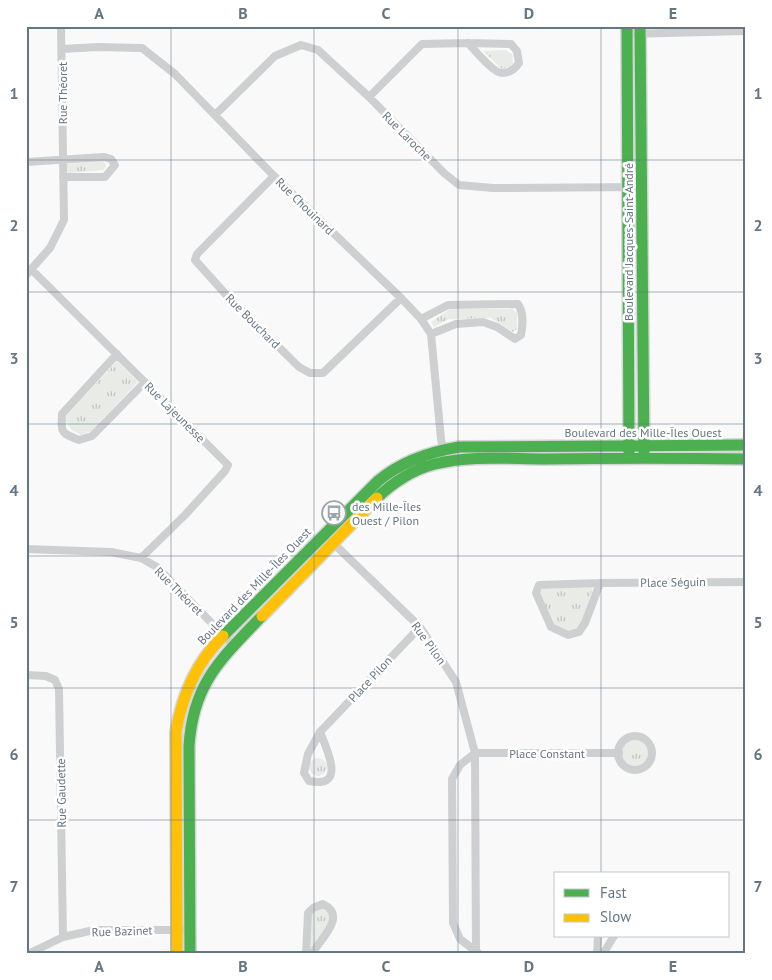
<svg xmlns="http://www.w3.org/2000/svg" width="772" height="980" font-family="'PT Sans',sans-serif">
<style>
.grass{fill:url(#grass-tufts)}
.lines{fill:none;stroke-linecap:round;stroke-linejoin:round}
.fast-casing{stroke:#d5d6d7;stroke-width:14}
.slow-casing{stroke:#d5d6d7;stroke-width:14}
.street{stroke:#cecfd0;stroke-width:8}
.fast{stroke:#4caf50;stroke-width:11}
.slow{stroke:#ffc107;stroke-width:11}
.grid{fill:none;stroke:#657683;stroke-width:1;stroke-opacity:0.55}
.labels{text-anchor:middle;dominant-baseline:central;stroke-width:5;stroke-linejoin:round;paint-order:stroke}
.street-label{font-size:12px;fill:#657683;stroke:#fff}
.poi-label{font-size:12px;fill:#657683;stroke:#fff;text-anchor:start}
.neatline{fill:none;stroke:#657683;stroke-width:2}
.grid-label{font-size:16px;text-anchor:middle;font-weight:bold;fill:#657683}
</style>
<defs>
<pattern id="grass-tufts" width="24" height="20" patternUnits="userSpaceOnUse" patternTransform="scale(1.25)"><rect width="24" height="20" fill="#e8ebe6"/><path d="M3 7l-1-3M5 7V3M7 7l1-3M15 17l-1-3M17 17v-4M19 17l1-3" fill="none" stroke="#c0c3c0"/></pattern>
</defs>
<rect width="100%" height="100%" fill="#f9f9f9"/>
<path class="grass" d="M 505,50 L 512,54 L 513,63 L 509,67 L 502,69 L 483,51 Z
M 102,161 L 105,163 L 106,167 L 103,170 L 68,173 L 67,164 Z
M 450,309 L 512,309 L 517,313 L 517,329 L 513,332 L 491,318 L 449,319 L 434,327 L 431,322 Z
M 117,361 L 138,382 L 91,431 L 81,435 L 72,430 L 65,421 L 67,415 Z
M 593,587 L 582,623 L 576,629 L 569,633 L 553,625 L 540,594 L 542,589 Z
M620 754a15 15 0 1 1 30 0a15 15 0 1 1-30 0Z
M309 767a9 9 0 1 1 18 0a9 9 0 1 1-18 0Z
M 323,908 L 330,913 L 329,925 L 309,954 C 309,945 309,920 313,913 C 315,909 319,909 323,908 Z"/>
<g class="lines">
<g class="fast-casing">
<path id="fast" d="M 627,26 L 629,452
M 640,26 L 644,452
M 377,498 C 392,483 414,469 435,464 C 470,455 509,459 545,459 C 612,458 679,458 746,459
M 223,636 L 378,481 C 402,461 429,452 459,447 L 746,445
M 190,954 L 189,746 C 193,683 221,659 262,616"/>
</g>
<g class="slow-casing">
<path id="slow" d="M 262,616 L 377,498
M 177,954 L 176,732 C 182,695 197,662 223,636"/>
</g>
<path class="street" d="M 627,34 L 746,31
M 62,49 L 98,47 L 142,48 L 175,74 L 274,176 L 401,298 L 421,319 L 431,334 L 441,439 L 444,453
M 369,97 L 422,44 L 468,43 L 511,44 L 517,51 L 519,63 C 515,69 509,73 502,73 C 493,73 474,49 468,43
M 215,115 L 275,56 L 301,45 L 318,50 L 369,97 L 444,173 L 459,185 L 493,188 L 642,187
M 26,162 L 104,157 L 111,159 L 115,165 L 105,177 L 63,177
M 274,176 L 197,254 L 195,260 L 230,299 L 299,367 L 310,373 L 323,373 L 401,298
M 32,270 L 228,465 L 225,471 L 185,515 L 141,558
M 26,275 L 50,248 L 64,220 L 61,26
M 421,319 L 448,305 L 518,304 C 524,313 523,324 521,335 L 515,339 L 497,327 L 483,322 L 456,324 L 431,334
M 117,354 L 62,414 C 61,433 61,433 79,440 L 92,436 L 145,382
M 331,541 L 420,627 L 456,682 L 475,753 L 476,954
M 26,549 L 111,552 L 141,558 L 157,567 L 233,645
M 600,583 L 585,623 L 579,632 L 568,635 L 551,627 L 536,593 L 539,585 L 600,583 L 746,582
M 26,675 L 46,676 L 55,680 L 59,689 L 63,937
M 320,732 C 327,750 347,789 309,781 L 304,773 L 308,754 L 320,732 L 420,627
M618 753a17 17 0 1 1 34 0a17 17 0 1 1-34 0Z
M 478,953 L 460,939 L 453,923 L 452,779 L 460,765 L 475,753 L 619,753
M 28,954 L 63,937 L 94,930 L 190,930
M 306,954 L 308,913 L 313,908 L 323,904 C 348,916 320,939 312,954
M 597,954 L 598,936
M 603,954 L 614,936"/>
<use href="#fast" class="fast"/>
<use href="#slow" class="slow"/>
</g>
<path class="grid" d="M 171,26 L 171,954M 314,26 L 314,954M 458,26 L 458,954M 601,26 L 601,874M 26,160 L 746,160M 26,292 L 746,292M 26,424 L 746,424M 26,556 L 746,556M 26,688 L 746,688M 26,820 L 746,820M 601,936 L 601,954"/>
<defs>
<g id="bus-ring" transform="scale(1.25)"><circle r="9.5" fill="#fff" stroke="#99a4ac" stroke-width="1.5"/><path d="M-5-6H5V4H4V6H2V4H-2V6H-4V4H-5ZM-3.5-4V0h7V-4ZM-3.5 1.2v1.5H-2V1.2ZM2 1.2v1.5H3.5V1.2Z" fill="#99a4ac"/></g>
</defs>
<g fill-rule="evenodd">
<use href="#bus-ring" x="334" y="513"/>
</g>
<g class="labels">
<g class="street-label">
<text transform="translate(62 93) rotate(-90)">Rue Théoret</text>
<text transform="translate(407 136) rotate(45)">Rue Laroche</text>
<text transform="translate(305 206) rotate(44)">Rue Chouinard</text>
<text transform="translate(628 242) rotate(-90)">Boulevard Jacques-Saint-André</text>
<text transform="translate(253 321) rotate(45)">Rue Bouchard</text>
<text transform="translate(175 412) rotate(45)">Rue Lajeunesse</text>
<text x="643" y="432">Boulevard des Mille-Îles Ouest</text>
<text transform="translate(673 582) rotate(-1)">Place Séguin</text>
<text transform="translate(254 586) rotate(-46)">Boulevard des Mille-Îles Ouest</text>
<text transform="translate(179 591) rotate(45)">Rue Théoret</text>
<text transform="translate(429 643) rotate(54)">Rue Pilon</text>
<text transform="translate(370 679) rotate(-47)">Place Pilon</text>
<text x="547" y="753">Place Constant</text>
<text transform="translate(61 793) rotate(-91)">Rue Gaudette</text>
<text transform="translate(122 931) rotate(-2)">Rue Bazinet</text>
</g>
<g class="poi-label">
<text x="352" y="506">des Mille-Îles<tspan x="352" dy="14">Ouest / Pilon</tspan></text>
</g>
</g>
<rect width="772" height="980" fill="none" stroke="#ffffff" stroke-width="55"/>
<rect x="554" y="872" width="175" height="65" fill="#ffffff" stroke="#c1c8cd"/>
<rect x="564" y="889" width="25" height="8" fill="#4caf50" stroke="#c1c8cd"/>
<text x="600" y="898" font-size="15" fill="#657683">Fast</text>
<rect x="564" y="914" width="25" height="8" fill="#ffc107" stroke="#c1c8cd"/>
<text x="600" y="922" font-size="15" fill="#657683">Slow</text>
<rect x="28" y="28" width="716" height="924" class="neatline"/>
<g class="grid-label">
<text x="99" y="19">A</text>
<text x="243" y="19">B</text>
<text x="386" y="19">C</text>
<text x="529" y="19">D</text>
<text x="673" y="19">E</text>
<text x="14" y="99">1</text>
<text x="758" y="99">1</text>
<text x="14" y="231">2</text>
<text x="758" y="231">2</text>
<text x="14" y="364">3</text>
<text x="758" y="364">3</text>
<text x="14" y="496">4</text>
<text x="758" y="496">4</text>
<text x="14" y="628">5</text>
<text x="758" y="628">5</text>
<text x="14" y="760">6</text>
<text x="758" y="760">6</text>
<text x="14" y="892">7</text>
<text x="758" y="892">7</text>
<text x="99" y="972">A</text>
<text x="243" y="972">B</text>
<text x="386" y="972">C</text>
<text x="529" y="972">D</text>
<text x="673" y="972">E</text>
</g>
</svg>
